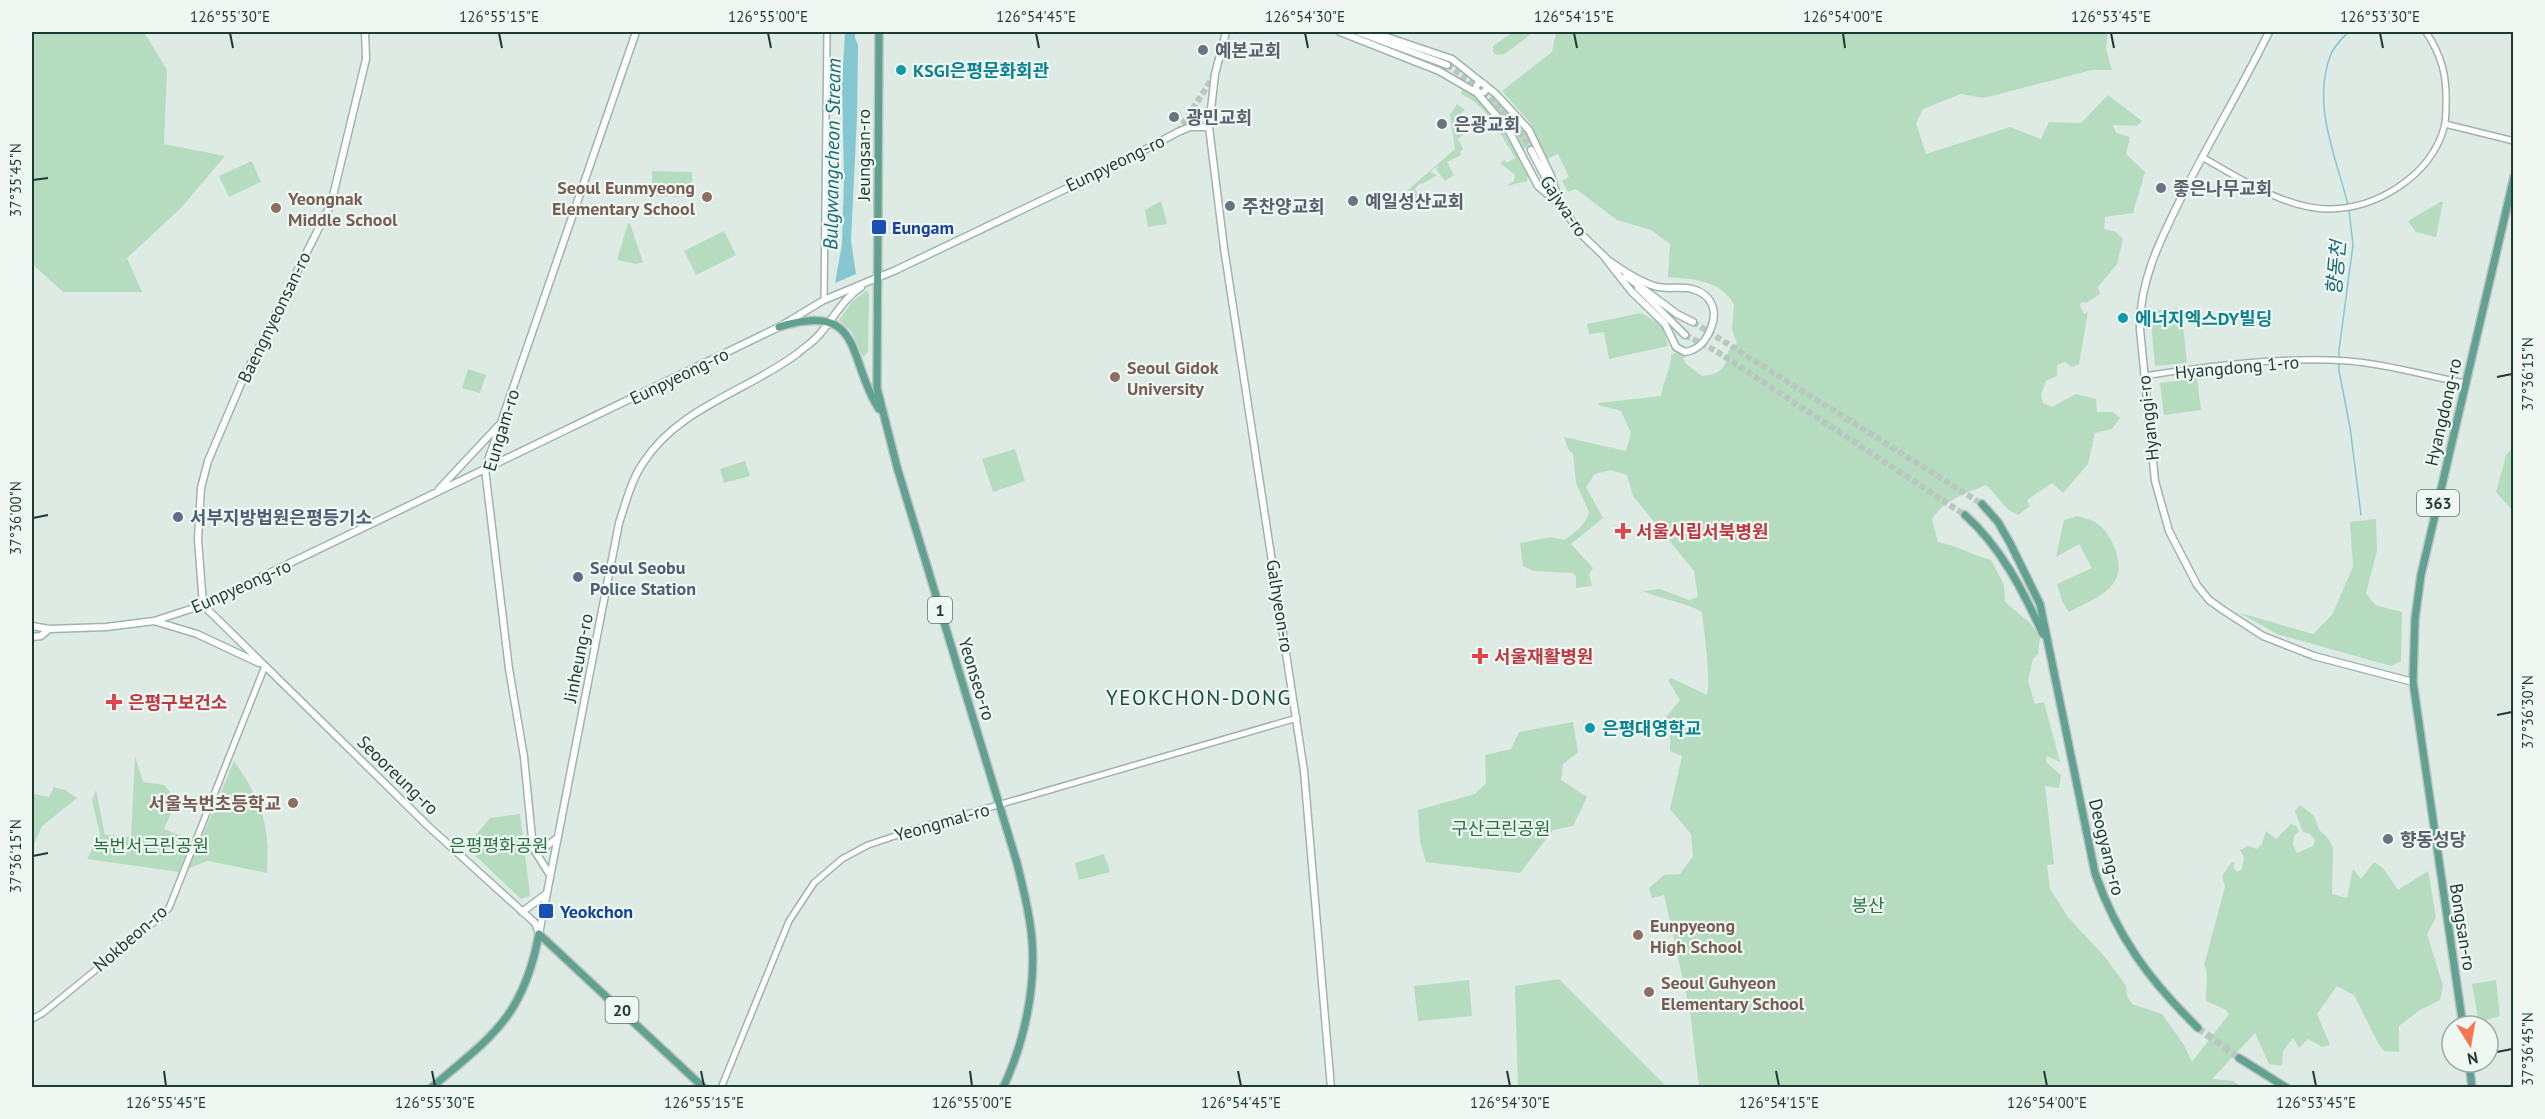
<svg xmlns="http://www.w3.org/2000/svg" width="2545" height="1119" font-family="'PT Sans','Noto Sans KR',sans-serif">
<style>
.green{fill:#b6dcbf}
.water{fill:#84c7d1}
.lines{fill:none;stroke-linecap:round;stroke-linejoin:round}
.stream{stroke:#84c7d1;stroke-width:1.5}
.secondary-tunnel{stroke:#b8c7c0;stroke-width:6;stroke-dasharray:6 3;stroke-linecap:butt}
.primary-tunnel{stroke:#b8c7c0;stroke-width:7;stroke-dasharray:7 3.5;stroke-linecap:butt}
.tertiary-casing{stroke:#a1b2ab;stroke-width:8}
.secondary-casing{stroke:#9db6ac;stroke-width:9}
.primary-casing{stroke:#bcc4c2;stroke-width:10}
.tertiary{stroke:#fff;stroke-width:5}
.secondary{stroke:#fff;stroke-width:6}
.primary{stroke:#61a18f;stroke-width:7}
.ticks{fill:none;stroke:#1f3a32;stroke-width:2}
.worship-dot{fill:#6b7280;stroke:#eef7f2;stroke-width:2}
.culture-dot{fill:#0f9aa8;stroke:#eef7f2;stroke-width:2}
.education-dot{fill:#8d6e63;stroke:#eef7f2;stroke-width:2}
.transit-dot{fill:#1a4fb4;stroke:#eef7f2;stroke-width:2}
.service-dot{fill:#5c6f8a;stroke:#eef7f2;stroke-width:2}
.health-dot{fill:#e0444e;stroke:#eef7f2;stroke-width:2}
.labels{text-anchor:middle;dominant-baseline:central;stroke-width:4.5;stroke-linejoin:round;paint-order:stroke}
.shield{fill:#eef7f2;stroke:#5d736c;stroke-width:1.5}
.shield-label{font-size:16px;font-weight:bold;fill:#1f3a32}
.worship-label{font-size:18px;font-weight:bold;fill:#5b616d;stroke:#eef7f2;text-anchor:start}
.culture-label{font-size:18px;font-weight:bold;fill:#0d838f;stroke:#eef7f2;text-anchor:start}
.street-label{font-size:18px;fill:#1f3a32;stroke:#eef7f2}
.education-label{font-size:18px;font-weight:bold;fill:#785e54;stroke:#eef7f2;text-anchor:start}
.transit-label{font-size:18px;font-weight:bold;fill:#164399;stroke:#eef7f2;text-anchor:start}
.service-label{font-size:18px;font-weight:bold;fill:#4e5e75;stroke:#eef7f2;text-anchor:start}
.health-label{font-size:18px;font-weight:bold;fill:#be3a42;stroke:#eef7f2;text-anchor:start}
.park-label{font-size:18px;fill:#297143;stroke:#eef7f2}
.water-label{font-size:20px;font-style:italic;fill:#196976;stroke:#eef7f2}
.quarter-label{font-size:21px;letter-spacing:1.5px;fill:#1b4c3f;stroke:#eef7f2}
.neatline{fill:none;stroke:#1f3a32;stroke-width:2}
.ticks-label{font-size:15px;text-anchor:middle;fill:#1f3a32}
</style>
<rect width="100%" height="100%" fill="#deeae4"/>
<path class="green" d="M 32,32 L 144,32 L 167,70 L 164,144 L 225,156 L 181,208 L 127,258 L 142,292 L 63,292 L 32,264 Z
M 1513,32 L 1531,32 L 1531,34 L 1505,54 L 1496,55 L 1493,52 L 1493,46 Z
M 1556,32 L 2108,32 L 2106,49 L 2112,70 L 2092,70 L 1984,98 L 1961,94 L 1923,109 L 1916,123 L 1926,154 L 2010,127 L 2041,139 L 2049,122 L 2081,123 L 2108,95 L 2142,121 L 2137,126 L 2113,125 L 2116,133 L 2130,137 L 2126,154 L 2145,172 L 2133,213 L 2105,217 L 2104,229 L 2116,232 L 2123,239 L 2117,264 L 2098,287 L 2100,294 L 2086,303 L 2081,302 L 2080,306 L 2084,314 L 2088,312 L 2079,364 L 2072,367 L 2065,362 L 2057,365 L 2057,376 L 2046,381 L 2041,395 L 2043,403 L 2052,407 L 2076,394 L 2096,399 L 2097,412 L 2113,412 L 2120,418 L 2112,429 L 2095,433 L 2088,464 L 2063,493 L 2052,483 L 2027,500 L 2030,506 L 2018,515 C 2003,509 1998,495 1986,485 C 1965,494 1945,499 1932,519 L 1938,542 C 1956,545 1972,555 1991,560 L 2004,585 L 2005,602 L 2030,623 L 2040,637 L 2038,654 L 2033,659 L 2028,681 L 2035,704 L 2044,702 L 2060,762 L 2047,756 L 2046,762 L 2061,775 L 2059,788 L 2045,786 L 2054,864 L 2047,865 L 2050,889 L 2068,917 L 2105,957 L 2126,986 L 2127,996 L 2132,1004 L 2162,1014 L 2184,1045 L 2192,1062 L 2229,1014 L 2226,1010 L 2206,1001 C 2205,990 2210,974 2204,965 L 2225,887 L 2222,876 L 2232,862 L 2235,863 L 2233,867 L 2237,872 L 2242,869 L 2244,858 L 2240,850 L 2248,846 L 2257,849 L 2262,844 L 2266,831 L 2276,839 L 2291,824 L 2296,826 L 2299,832 L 2294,836 L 2293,845 L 2297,853 L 2313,846 L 2315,840 L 2310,834 L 2303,832 L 2295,811 L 2300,805 L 2314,816 L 2320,831 L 2327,837 L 2333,847 L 2332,894 L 2347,898 L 2353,869 L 2361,879 L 2374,862 L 2383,868 L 2398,890 L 2428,871 L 2436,917 L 2427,934 L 2443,986 L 2440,1000 L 2420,1010 L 2399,1026 L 2399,1052 L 2384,1051 L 2378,1043 L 2354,995 L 2337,986 L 2317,1014 L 2330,1045 L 2322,1047 L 2308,1039 L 2299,1048 L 2293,1038 L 2283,1051 L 2282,1066 L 2269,1064 L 2255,1033 L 2212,1079 L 2233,1081 L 2242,1087 L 1699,1087 L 1690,1011 L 1664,895 L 1652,898 L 1649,888 L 1664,875 L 1680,874 L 1693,856 L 1691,834 L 1670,809 L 1682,756 L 1670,751 L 1670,726 L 1663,721 L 1680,700 L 1668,680 L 1671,678 L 1707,695 C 1711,678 1704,631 1702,612 C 1683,601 1662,600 1643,591 L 1660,589 L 1689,600 L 1698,597 L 1694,571 L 1633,496 L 1627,475 L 1611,470 L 1595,474 L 1586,487 L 1603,518 L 1571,544 L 1593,568 L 1589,574 L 1592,586 L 1576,588 L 1576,576 L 1573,573 L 1533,571 L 1523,566 L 1520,543 L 1551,537 L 1564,540 C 1575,533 1586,524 1589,512 L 1576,483 L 1573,454 L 1568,449 L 1564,437 L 1626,451 L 1631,433 L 1621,411 L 1599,405 L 1598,403 L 1661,396 C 1663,384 1672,363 1671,355 L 1677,352 L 1682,353 L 1685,363 L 1702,376 C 1720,374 1726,369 1728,351 L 1737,343 L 1732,330 L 1734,304 C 1720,280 1693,279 1668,277 L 1670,244 L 1651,230 L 1617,220 L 1576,189 L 1568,192 L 1562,181 L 1569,177 L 1558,154 L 1547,159 L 1531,124 L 1502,91 L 1552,52 Z
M 1463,89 C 1494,108 1509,137 1526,168 L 1528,175 L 1527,181 L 1507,186 L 1514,181 L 1515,175 L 1500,163 L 1505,160 L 1507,163 L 1515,158 C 1502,136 1486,104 1461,94 Z
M 1494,96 L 1524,125 L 1533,144 L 1522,150 L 1509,126 L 1488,102 L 1490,97 Z
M 1457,104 L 1465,110 L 1457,117 L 1458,125 L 1464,134 L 1458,139 L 1463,149 L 1460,152 L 1461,155 L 1447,162 L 1454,175 L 1445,181 L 1436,169 L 1439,165 L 1430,172 L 1437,175 L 1422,184 L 1420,183 L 1415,189 L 1420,197 L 1428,198 L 1417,201 L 1408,190 L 1455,149 L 1450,115 Z
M 252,161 L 261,182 L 229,197 L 219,176 Z
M 652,171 L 692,172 L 692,197 L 652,196 Z
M 1161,201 L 1167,224 L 1148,227 L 1145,210 Z
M 2440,202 L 2443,202 L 2436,237 L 2416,232 L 2408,221 Z
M 628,223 L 630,224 L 643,262 L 636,264 L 617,260 Z
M 724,231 L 736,255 L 696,275 L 684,251 Z
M 867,290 L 869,294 L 868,352 L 863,357 L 852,332 L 839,320 L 852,302 Z
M 2181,308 L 2187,363 L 2155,366 L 2151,321 L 2154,310 Z
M 1641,313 L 1662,325 L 1668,346 L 1609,359 L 1604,332 L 1589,334 L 1587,324 Z
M 468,369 L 486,375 L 480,393 L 462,388 Z
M 2197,378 L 2201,410 L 2164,415 L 2160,383 Z
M 2513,447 L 2513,511 L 2496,492 L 2506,455 Z
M 1015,449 L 1025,481 L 993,492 L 982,459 Z
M 745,461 L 750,476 L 724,483 L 720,469 Z
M 2077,516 C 2083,518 2090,519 2095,522 C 2112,532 2127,567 2113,584 C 2103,597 2083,604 2069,612 L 2062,601 L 2057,584 L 2092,568 L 2079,544 L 2056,557 L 2064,520 Z
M 2376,519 L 2377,551 L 2366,593 L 2375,605 L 2402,612 L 2401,661 L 2391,666 L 2277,634 L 2240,613 L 2313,634 L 2332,615 L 2353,567 L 2350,522 Z
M 1573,722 L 1578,752 L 1563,764 L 1561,780 L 1587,797 L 1573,826 L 1553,830 L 1520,873 L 1426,862 L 1420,842 L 1418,810 L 1475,794 L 1486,783 L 1485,755 L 1511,749 L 1519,732 Z
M 135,756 L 143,782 L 164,785 L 177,800 L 164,829 L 191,840 L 179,872 L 87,859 L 100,835 L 92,800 L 96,790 L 105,835 L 131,837 Z
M 234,761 C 262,801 270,824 267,873 L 208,861 L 189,868 Z
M 54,787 L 65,790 L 77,798 L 42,826 L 32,849 L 32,801 L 34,794 L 49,797 Z
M 520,814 L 530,896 L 521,899 L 466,847 L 490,818 Z
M 1104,854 L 1110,872 L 1079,880 L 1075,863 Z
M 1559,979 L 1667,1087 L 1518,1087 L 1515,986 Z
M 1469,980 L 1472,1016 L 1418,1021 L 1414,986 Z
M 2496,980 L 2500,1016 L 2479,1022 L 2472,984 Z"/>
<path class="water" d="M 845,32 L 855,32 L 855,38 L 858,45 L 857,116 L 851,241 L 856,274 L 835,283 L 842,244 L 844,179 L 842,83 Z"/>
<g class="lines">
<path class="stream" d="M 2348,205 C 2336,156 2311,104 2331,54 C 2334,46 2343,38 2348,32
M 2349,210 L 2353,245 L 2339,350 L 2339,371 L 2350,427 L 2361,515"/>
<path class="secondary-tunnel" d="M 1447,65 C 1483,90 1510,110 1531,150
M 1178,132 L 1215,74
M 1693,322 L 1982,504
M 1685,335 L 1716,351 L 1965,515"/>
<path class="primary-tunnel" d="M 2198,1028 L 2239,1058"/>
<g class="tertiary-casing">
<path id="tertiary" d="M 2445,124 L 2514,141
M 2202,157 C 2237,177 2286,209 2328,209 C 2377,209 2430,176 2444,128 C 2446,120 2446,112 2446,105 C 2447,76 2442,56 2426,32
M 824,300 L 827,32
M 2144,376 C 2208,366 2283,356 2348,361 C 2388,364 2426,376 2465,383
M 32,1019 L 43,1013 L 159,918 L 169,908 L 265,666
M 721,1088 L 789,921 L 814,883 L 842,859 L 868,845 L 919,828 L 1297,718"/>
</g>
<g class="secondary-casing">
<path id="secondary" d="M 1226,32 L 1215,74 L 1209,127 L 1224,248 L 1304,771 L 1331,1088
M 1340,32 L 1439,71 L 1477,93 L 1508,129 L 1538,186 L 1560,205
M 1358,32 L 1447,65
M 1372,32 L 1452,59 L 1496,94 L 1529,130 L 1551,176 L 1560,205
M 2269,32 C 2243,85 2212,137 2185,190 C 2163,235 2139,278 2140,329 L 2155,481 L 2169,531 L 2197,585 L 2209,600 L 2223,610 L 2263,636 L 2314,656 L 2413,682
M1476 88a5 5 0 1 1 10 0a5 5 0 1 1-10 0Z
M 1531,150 L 1554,194
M 1559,203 L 1581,234 L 1607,259
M 1605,258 C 1621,269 1636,280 1654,286 C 1666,290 1680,286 1692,289 C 1712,294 1718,311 1711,328 C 1706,341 1699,350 1685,352 L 1676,347 L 1665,324 L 1631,291 Z
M 1626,276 L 1677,314 L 1693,322
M 1638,288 L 1685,335
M 439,489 L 498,426
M 203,605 L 198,539 L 201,488 L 208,461 L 243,379 L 331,204 L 366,59 L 365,32
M 203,605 L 428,826 L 535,923 L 539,933
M 154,621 L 197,634 L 259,663
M 32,626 L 49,629 L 106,627 L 154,621 L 203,605 L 779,327 L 824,300 L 896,270 L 1124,161 L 1178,132 L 1190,127 L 1209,127
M 32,637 L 41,636 L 49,629
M 532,844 L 548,845 L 557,838
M 550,875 L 533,848 L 524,757 L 509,669 L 485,469 L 636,32
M 522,912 L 546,894
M 539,934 L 619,523 C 626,502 631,481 643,463 C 679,407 748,391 798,353 C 805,347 813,342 819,335 C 833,319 843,299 861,287"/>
</g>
<g class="primary-casing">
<path id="primary" d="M 879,32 L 877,388 L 897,467 L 1017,863 C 1023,888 1030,913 1032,940 C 1036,989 1024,1043 1003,1088
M 779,327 C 865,300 847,361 879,409
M 1982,504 L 1998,522 L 2010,543 L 2040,604 L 2095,873 C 2117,937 2150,981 2198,1028
M 1965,515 C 2001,547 2023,591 2043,634
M 539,934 L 704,1088
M 2463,1026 L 2413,682 L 2415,619 L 2421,575 L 2514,177
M 2239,1058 L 2287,1088
M 2469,1062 L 2472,1088
M 431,1088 C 492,1036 523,1018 539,934"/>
</g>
<use href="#tertiary" class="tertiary"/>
<use href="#secondary" class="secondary"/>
<use href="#primary" class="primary"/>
</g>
<path class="ticks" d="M 230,33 L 233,48M 499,33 L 502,48M 768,33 L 771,48M 1036,33 L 1039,48M 1305,33 L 1308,48M 1574,33 L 1577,48M 1843,33 L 1845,48M 2111,33 L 2114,48M 2380,33 L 2383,48M 33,180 L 48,178M 2497,377 L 2512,374M 33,518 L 48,515M 2497,715 L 2512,712M 33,856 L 48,853M 2497,1052 L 2512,1049M 164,1071 L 166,1086M 432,1071 L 435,1086M 701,1071 L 704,1086M 970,1071 L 972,1086M 1238,1071 L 1241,1086M 1507,1071 L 1510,1086M 1776,1071 L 1779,1086M 2044,1071 L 2047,1086M 2313,1071 L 2316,1086"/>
<g class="worship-dot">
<circle cx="1203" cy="50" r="6"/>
<circle cx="1174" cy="117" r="6"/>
<circle cx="1442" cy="124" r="6"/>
<circle cx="2161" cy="188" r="6"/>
<circle cx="1353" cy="201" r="6"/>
<circle cx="1230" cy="206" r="6"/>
<circle cx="2388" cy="839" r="6"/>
</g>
<g class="culture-dot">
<circle cx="901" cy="70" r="6"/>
<circle cx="2123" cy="318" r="6"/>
<circle cx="1590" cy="728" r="6"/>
</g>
<g class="education-dot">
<circle cx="707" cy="197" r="6"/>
<circle cx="276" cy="208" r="6"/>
<circle cx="1115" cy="377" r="6"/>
<circle cx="293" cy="803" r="6"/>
<circle cx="1638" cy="935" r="6"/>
<circle cx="1649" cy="992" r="6"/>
</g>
<g class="transit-dot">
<rect x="871" y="219" width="16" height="16" rx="3"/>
<rect x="538" y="903" width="16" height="16" rx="3"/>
</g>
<g class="service-dot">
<circle cx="178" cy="517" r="6"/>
<circle cx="578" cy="577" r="6"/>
</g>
<g class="health-dot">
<path d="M1620 522h6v6h6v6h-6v6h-6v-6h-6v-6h6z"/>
<path d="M1477 647h6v6h6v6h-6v6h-6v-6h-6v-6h6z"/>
<path d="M111 693h6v6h6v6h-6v6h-6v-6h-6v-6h6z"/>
</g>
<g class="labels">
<g class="shield">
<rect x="2417" y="490" width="42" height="26" rx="4.5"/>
<rect x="928" y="597" width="24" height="26" rx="4.5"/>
<rect x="605.5" y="997" width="33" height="26" rx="4.5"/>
</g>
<g class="shield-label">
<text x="2438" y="503">363</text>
<text x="940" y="610">1</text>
<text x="622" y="1010">20</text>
</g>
<g class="worship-label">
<text x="1215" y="50">예본교회</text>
<text x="1186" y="117">광민교회</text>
<text x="1454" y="124">은광교회</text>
<text x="2173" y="188">좋은나무교회</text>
<text x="1365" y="201">예일성산교회</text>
<text x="1242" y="206">주찬양교회</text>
<text x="2400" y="839">향동성당</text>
</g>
<g class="culture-label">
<text x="913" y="70">KSGI은평문화회관</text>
<text x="2135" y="318">에너지엑스DY빌딩</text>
<text x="1602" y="728">은평대영학교</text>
</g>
<g class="street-label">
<text transform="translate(863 155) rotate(-90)">Jeungsan-ro</text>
<text transform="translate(1115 163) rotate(-26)">Eunpyeong-ro</text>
<text transform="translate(1564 206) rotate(56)">Gajwa-ro</text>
<text transform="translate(274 317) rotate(-64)">Baengnyeonsan-ro</text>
<text transform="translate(2237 367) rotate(-5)">Hyangdong 1-ro</text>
<text transform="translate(679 376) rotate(-26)">Eunpyeong-ro</text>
<text transform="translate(2443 412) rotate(-77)">Hyangdong-ro</text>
<text transform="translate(2148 418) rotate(-96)">Hyanggi-ro</text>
<text transform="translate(501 430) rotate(-73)">Eungam-ro</text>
<text transform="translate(241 586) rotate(-24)">Eunpyeong-ro</text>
<text transform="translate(1280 606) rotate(81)">Galhyeon-ro</text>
<text transform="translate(578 658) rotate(-79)">Jinheung-ro</text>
<text transform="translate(977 679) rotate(73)">Yeonseo-ro</text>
<text transform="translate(398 775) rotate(44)">Seooreung-ro</text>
<text transform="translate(942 822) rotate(-16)">Yeongmal-ro</text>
<text transform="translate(2107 847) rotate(76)">Deogyang-ro</text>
<text transform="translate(2463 927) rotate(81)">Bongsan-ro</text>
<text transform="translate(130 938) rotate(-41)">Nokbeon-ro</text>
</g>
<g class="education-label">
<text x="695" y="187" text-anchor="end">Seoul Eunmyeong<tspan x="695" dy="21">Elementary School</tspan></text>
<text x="288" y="198">Yeongnak<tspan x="288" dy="21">Middle School</tspan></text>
<text x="1127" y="367">Seoul Gidok<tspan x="1127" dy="21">University</tspan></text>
<text x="281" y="803" text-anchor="end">서울녹번초등학교</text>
<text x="1650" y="925">Eunpyeong<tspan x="1650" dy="21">High School</tspan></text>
<text x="1661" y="982">Seoul Guhyeon<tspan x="1661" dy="21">Elementary School</tspan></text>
</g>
<g class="transit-label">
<text x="892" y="227">Eungam</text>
<text x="560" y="911">Yeokchon</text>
</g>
<g class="service-label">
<text x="190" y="517">서부지방법원은평등기소</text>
<text x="590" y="567">Seoul Seobu<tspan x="590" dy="21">Police Station</tspan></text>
</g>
<g class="health-label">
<text x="1636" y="531">서울시립서북병원</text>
<text x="1494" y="656">서울재활병원</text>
<text x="128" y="702">은평구보건소</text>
</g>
<g class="park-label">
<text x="1501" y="828">구산근린공원</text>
<text x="151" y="845">녹번서근린공원</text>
<text x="499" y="845">은평평화공원</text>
<text x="1868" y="905">봉산</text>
</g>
<g class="water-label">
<text transform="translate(832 154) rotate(-89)">Bulgwangcheon Stream</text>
<text transform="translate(2336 268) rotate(-85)">향동천</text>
</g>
<g class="quarter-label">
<text x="1199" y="697">YEOKCHON-DONG</text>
</g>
</g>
<rect width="2545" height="1119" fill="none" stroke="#eef7f2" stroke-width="66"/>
<g transform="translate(2470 1044) rotate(169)"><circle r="28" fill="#eef7f2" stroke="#9baba5" stroke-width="1.5"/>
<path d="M0-4.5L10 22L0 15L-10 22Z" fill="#f57651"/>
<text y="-9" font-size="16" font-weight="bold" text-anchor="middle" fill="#1f3a32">N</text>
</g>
<rect x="33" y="33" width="2479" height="1053" class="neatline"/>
<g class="ticks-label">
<text x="230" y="22">126°55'30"E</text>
<text x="499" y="22">126°55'15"E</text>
<text x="768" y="22">126°55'00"E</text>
<text x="1036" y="22">126°54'45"E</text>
<text x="1305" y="22">126°54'30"E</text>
<text x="1574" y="22">126°54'15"E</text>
<text x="1843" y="22">126°54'00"E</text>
<text x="2111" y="22">126°53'45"E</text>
<text x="2380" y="22">126°53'30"E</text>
<text transform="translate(16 180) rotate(-90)" y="5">37°35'45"N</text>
<text transform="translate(2528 374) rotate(-90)" y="5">37°36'15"N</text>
<text transform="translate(16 518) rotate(-90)" y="5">37°36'00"N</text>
<text transform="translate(2528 712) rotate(-90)" y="5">37°36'30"N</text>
<text transform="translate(16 856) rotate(-90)" y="5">37°36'15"N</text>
<text transform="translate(2528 1049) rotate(-90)" y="5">37°36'45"N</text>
<text x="166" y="1108">126°55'45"E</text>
<text x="435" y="1108">126°55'30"E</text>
<text x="704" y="1108">126°55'15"E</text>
<text x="972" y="1108">126°55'00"E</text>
<text x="1241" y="1108">126°54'45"E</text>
<text x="1510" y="1108">126°54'30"E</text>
<text x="1779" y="1108">126°54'15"E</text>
<text x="2047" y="1108">126°54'00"E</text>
<text x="2316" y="1108">126°53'45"E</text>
</g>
</svg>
